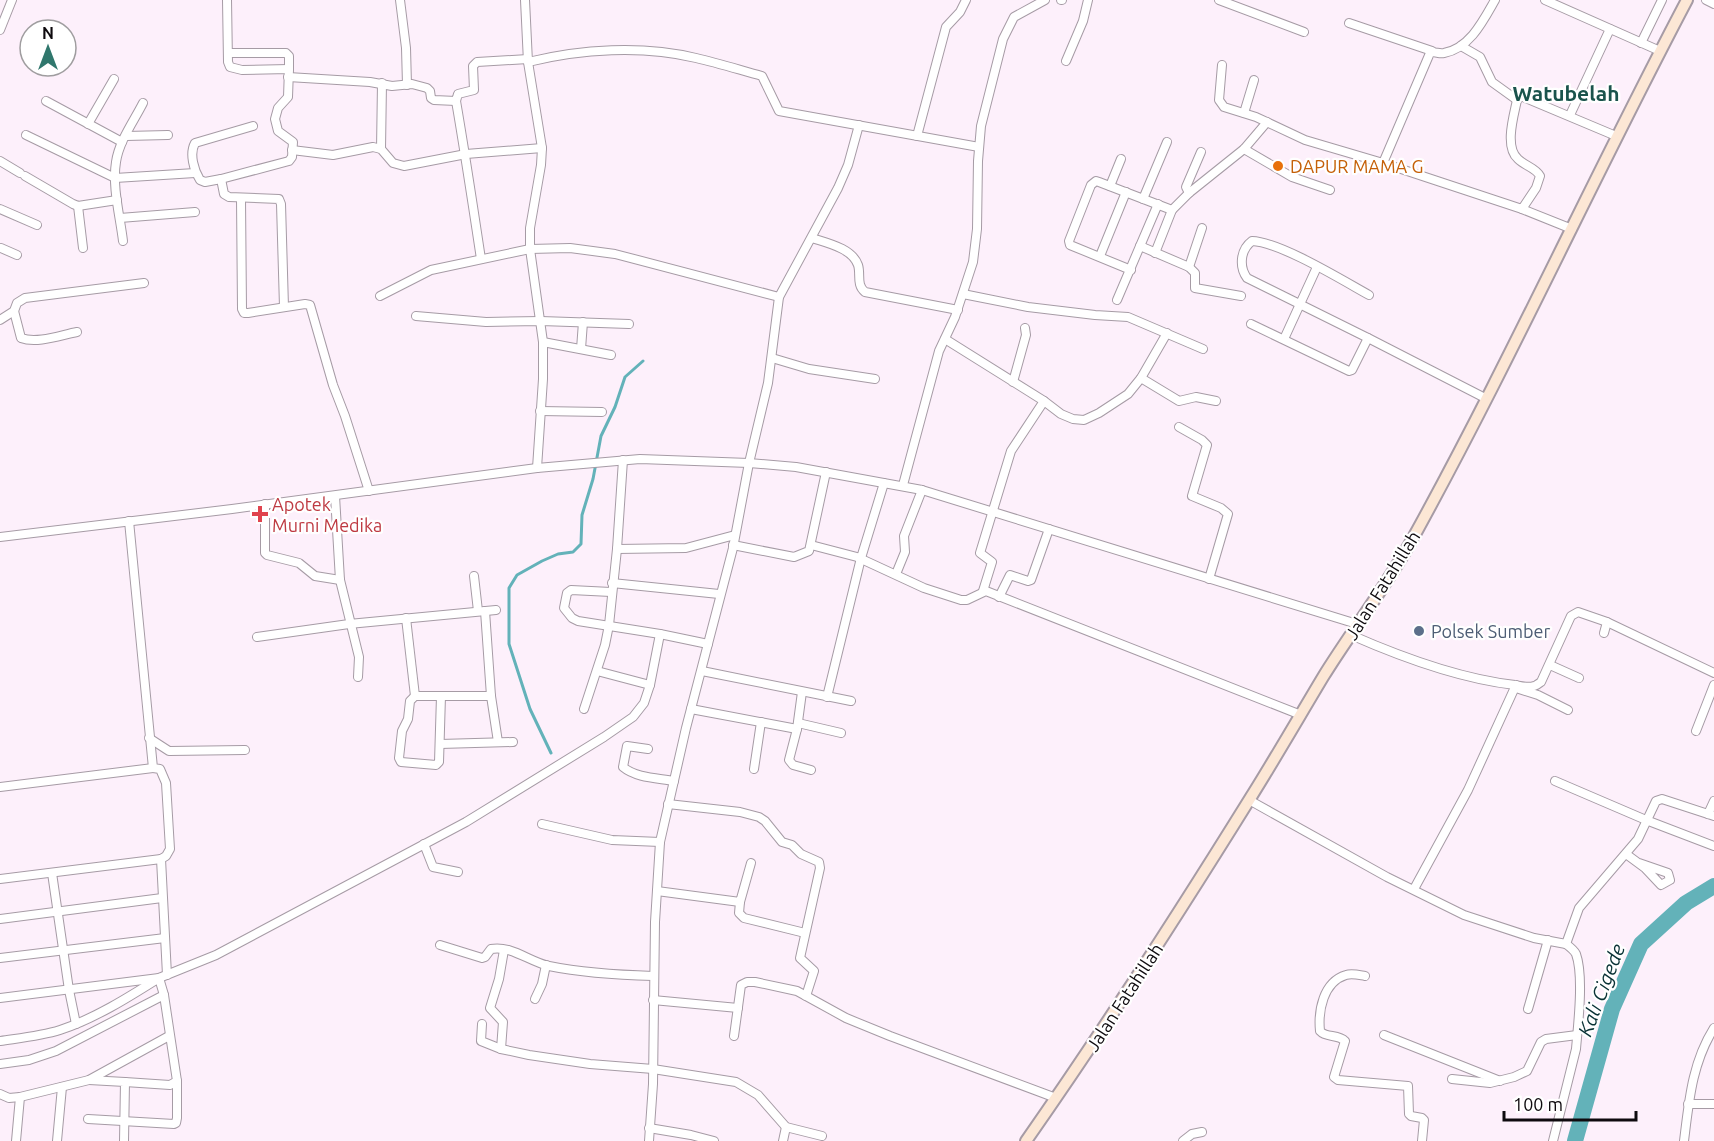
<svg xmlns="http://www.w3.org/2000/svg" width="1714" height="1141" viewBox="0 0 1714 1141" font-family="Ubuntu,sans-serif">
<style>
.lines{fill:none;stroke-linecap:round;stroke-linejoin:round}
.stream{stroke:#63b2b9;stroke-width:3}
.river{stroke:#63b2b9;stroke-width:16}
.street-casing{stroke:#a69ba5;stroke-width:10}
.secondary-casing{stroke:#a69ba5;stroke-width:14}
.street{stroke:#fff;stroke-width:8}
.secondary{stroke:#fce7d5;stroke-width:10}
.food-dot{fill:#e8710a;stroke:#fff;stroke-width:2}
.health-dot{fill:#e0444e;stroke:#fff;stroke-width:2}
.service-dot{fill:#5c6f8a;stroke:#fff;stroke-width:2}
.labels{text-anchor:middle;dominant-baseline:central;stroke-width:4.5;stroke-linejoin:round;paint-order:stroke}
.food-label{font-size:18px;fill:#c56008;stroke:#fff;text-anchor:start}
.health-label{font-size:18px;fill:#be3a42;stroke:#fff;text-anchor:start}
.street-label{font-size:18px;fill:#0e0a0e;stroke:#fff}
.service-label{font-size:18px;fill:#4e5e75;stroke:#fff;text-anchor:start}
.water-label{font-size:20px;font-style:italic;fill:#093135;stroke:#fff}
.quarter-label{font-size:21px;font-weight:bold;fill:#1a534c;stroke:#fff}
</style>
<rect width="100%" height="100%" fill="#fdf0fb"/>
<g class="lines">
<polyline class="stream" points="551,753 530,709 509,644 509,588 517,575 542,561 558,554 573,552 581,544 582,515 593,479 601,436 615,407 625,377 643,361"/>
<polyline class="river" points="1575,1141 1612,1009 1641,944 1686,903 1714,886"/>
<g class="street-casing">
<g id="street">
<polyline points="400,0 406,48 407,85"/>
<polyline points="525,0 528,62 542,148 541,165 530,228 530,249 543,342 543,379 537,468"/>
<polyline points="1061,0 1062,0"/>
<polyline points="1219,0 1304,32"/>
<polyline points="1545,0 1660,51"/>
<polyline points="1706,0 1714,4"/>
<polyline points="1349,23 1432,51"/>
<polyline points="0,30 12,0"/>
<polyline points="1641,43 1662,0"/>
<polyline points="1461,46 1480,57 1492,82 1517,100"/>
<polyline points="228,53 286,53 289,56 289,69"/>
<polyline points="1066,61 1083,21 1088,0"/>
<path d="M528,62C581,49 642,45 696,58C718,63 740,70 762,76L779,111L979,147"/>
<path d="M1222,65L1219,100L1224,107L1256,117L1305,140L1383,163L1522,209L1536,188L1540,176C1536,168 1525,166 1518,159C1504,147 1514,115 1517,100"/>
<polyline points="288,77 370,82 392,86 412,84 427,88 430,91 431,98 434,100 456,101 458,94 474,90 473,66 477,62 528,59"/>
<polyline points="1517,100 1519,96 1523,97 1616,136"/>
<polyline points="46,101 122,142"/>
<path d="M456,101C465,153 473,206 481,259"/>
<polyline points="1244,113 1254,80"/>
<polyline points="1570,115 1610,29"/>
<polyline points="88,124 114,79"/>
<path d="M253,126L195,143C189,154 194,170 200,180L205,182L221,179L224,194L229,197L279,199L281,204L284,307"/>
<polyline points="26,135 115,178 195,173"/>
<polyline points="126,136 168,135"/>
<polyline points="917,136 946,27 960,12 966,0"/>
<polyline points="381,149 382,83"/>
<polyline points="1244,149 1292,177 1330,190"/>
<polyline points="292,150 333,155 373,147 381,149 393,163 404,166 466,154 542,148"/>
<polyline points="0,161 20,173"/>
<path d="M1383,163L1430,53C1435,51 1438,54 1444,53C1470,48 1483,21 1495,0"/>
<polyline points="25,176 73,204 78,206 117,200"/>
<polyline points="221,179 289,161 292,157 293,142 278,131 275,119 278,108 288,97 289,69 242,70 230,67 228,62 227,0"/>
<polyline points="1110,186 1121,159"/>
<polyline points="1189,193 1186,187 1201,152"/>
<polyline points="241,199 242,309 244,313 248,313 305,304 310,305 333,385 345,416 369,491"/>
<polyline points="1143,199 1167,142"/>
<polyline points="78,206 83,248"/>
<polyline points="0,209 37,225"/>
<polyline points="1522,209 1572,229"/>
<polyline points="120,218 195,212"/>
<path d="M812,238C827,243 852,248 858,265C861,274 856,285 865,292L958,310"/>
<path d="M123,241C120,216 112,187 116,162C119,141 134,121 143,103"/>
<polyline points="1140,246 1189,267 1195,273 1195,288 1241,296"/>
<polyline points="1,248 17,255"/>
<polyline points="1155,253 1172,210"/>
<polyline points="1100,256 1126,192"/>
<polyline points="1189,267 1202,228"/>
<polyline points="1131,270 1070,245 1069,241 1091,185 1096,181 1099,182 1172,210 1189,193 1244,149 1267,122"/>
<polyline points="963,294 1028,307 1095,315 1128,317 1203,349"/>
<polyline points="380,296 431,270 530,249 570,248 615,254 779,297"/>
<polyline points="1117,300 1158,204"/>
<path d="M14,311L21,338C37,344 61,335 77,332"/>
<polyline points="416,316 486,322 541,321 629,324"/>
<polyline points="0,320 14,311 17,303 25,298 144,283"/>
<polyline points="1251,324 1349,371 1352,370 1368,338 1487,399"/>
<path d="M1368,338L1247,278C1239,267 1240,250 1252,241C1280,242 1342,280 1369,295"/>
<polyline points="945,339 1044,401 1061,414 1073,419 1084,420 1099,413 1128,394 1141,378 1167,333"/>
<polyline points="1284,339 1317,267"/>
<polyline points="543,342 611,355"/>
<polyline points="581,349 583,322"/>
<polyline points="772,358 809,369 875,379"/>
<polyline points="1141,378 1179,401 1196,397 1216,401"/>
<polyline points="1013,382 1026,335 1025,328"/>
<polyline points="540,411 602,412"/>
<polyline points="1179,427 1202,440 1207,445 1192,496 1221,508 1228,514 1209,579"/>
<polyline points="903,485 939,351 955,317 973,262 977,229 978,161 981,126 1003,39 1014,17 1045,0"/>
<polyline points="335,496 340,580 359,657 358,677"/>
<polyline points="265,504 265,553 267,555 299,563 315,576 340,580"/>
<polyline points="129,521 153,768 160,769 166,783 170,849 166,856 161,859 167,975"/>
<polyline points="0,537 232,509 537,468 640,459 749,463 796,467 922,490 1357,624"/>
<polyline points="733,545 794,557 809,551 826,472"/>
<polyline points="811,545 857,557 924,588 961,600 967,600 986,591 1301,715"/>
<polyline points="617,549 686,548 735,535"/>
<polyline points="896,574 905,552 904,536 922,490"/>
<polyline points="474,576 478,611"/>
<polyline points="612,583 719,594"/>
<polyline points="983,591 992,562 980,553 1011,451 1044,401"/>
<polyline points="611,592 571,590 567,593 564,608 572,618 578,621 660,634 708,644"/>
<polyline points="999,597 1010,575 1028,581 1031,580 1049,529"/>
<polyline points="485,611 491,696 498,742"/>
<polyline points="406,618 415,696"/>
<polyline points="1604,633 1607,622"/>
<path d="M1351,635C1401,657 1461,679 1515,685C1521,686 1528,688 1534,686C1536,686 1539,683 1541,682L1571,616L1578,612L1607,622L1714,673"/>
<polyline points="257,637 349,624 496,610"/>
<polyline points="1550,665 1579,678"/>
<polyline points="597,671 650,685"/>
<polyline points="702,671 851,701"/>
<polyline points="1519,689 1538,695 1568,710"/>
<polyline points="802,692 797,729 789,760 793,765 811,770"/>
<polyline points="441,696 439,762 436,765 401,762 399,758 402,731 408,719 410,701 415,696 491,696"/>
<polyline points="827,697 861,558 884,483"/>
<polyline points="584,709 605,645 609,625 617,549 623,460"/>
<polyline points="691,709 797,729"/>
<polyline points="798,723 841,733"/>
<polyline points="1696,731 1714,685"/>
<polyline points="149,738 169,751 245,750"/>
<polyline points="440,744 513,742"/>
<path d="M648,749L627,746L623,767C636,778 658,778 674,781"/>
<polyline points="754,769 761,722"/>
<polyline points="1555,781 1646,820 1714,846"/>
<polyline points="0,787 153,768"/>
<polyline points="1249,800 1387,877 1464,915 1534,938 1566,944 1579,908 1638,839 1656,801 1662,799 1714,816"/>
<polyline points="668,804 740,812 759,817 765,821 782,842 792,845 801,854 819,862 820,868 800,958 814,971 806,996"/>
<polyline points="1708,814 1714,801"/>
<polyline points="542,824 612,840 660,842"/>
<polyline points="424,844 433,867 458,872"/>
<polyline points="1626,854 1645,868 1661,885 1670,880 1668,873 1639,863"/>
<polyline points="52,873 69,990 76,1024"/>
<polyline points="0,879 161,859"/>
<polyline points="1414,889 1468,790 1516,685"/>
<polyline points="657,891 740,902 751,863"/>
<polyline points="740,902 739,913 744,918 805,933"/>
<polyline points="0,919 162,898"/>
<path d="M440,945L482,958L485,957L491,949C511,945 530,962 549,966C584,973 618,975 653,976"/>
<polyline points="0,958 165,938"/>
<path d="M1365,976C1359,975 1352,973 1346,975C1323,982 1318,1011 1320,1031C1326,1038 1338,1034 1345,1041L1334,1077L1338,1080L1408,1086L1409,1114L1411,1116L1422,1118L1424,1120L1422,1141"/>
<polyline points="0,998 159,978 216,955 466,822 604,737 633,717 644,703 650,685 660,634"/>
<polyline points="535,999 542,984 546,965"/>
<polyline points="653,1000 738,1008"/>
<polyline points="1528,1009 1548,940"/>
<polyline points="482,1024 481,1041 501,1049 529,1055 590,1064 653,1069 736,1082 758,1095 786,1127 822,1136"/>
<polyline points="1384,1035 1500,1081"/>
<polyline points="734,1036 741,985 747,982 755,982 797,991 846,1018 890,1036 1056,1098"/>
<path d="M0,1041C20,1038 41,1036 60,1030C94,1019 129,997 159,978L164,995"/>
<polyline points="501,1049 503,1022 490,1008 499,979 504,950"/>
<polyline points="0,1064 29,1060 56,1051 164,995 177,1081 170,1085 125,1082"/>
<polyline points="1452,1079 1490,1083 1514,1077 1527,1071 1541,1042 1546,1039 1577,1035"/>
<polyline points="89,1080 125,1082 124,1141"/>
<polyline points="0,1094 9,1098 20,1097 89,1080 169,1036"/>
<polyline points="1688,1104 1714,1104"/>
<polyline points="88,1119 174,1124 176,1123 177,1118 177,1081"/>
<polyline points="649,1128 691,1135 714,1141"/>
<polyline points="16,1141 20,1097"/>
<polyline points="57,1141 62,1087"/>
<polyline points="649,1141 653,1084 655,922 660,842 686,728 733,548 749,463 768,383 779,297 838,188 848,165 859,125"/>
<polyline points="783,1141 786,1127"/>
<polyline points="1183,1141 1192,1134 1202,1132"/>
<path d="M1553,1141L1576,1049C1578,1025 1584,976 1576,954C1574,950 1570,947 1566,944"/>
<path d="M1684,1141C1689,1101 1692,1063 1714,1028"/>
</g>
</g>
<g class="secondary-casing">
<path id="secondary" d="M1026,1141C1105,1028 1179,913 1251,797C1276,757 1299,717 1323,677C1352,630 1386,587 1413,538C1510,362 1593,178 1687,0"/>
</g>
<use href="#street" class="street"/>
<use href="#secondary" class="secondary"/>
</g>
<circle class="food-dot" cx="1278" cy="166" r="6"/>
<path class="health-dot" d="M257 505h6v6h6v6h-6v6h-6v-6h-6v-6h6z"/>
<circle class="service-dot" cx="1419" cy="631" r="6"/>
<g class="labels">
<g class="food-label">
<text x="1290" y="166">DAPUR MAMA G</text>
</g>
<g class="health-label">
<text x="272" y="504">Apotek<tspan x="272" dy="21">Murni Medika</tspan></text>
</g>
<g class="street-label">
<text transform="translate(1382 585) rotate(-58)">Jalan Fatahillah</text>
<text transform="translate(1124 997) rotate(-57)">Jalan Fatahillah</text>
</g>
<g class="service-label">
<text x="1431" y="631">Polsek Sumber</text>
</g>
<g class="water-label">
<text transform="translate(1601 990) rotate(-69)">Kali Cigede</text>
</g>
<g class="quarter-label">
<text x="1566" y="93">Watubelah</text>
</g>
</g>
<g transform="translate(48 48)"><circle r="28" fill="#ffffff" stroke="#9f9d9f" stroke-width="1.5"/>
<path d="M0-4.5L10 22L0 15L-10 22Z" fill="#30776d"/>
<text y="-9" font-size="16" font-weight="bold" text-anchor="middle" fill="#0e0a0e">N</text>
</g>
<path d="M1504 1111v9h132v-9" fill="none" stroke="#0e0a0e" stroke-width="3"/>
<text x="1513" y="1111" font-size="18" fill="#0e0a0e" stroke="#ffffff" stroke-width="4.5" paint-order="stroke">100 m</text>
</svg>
